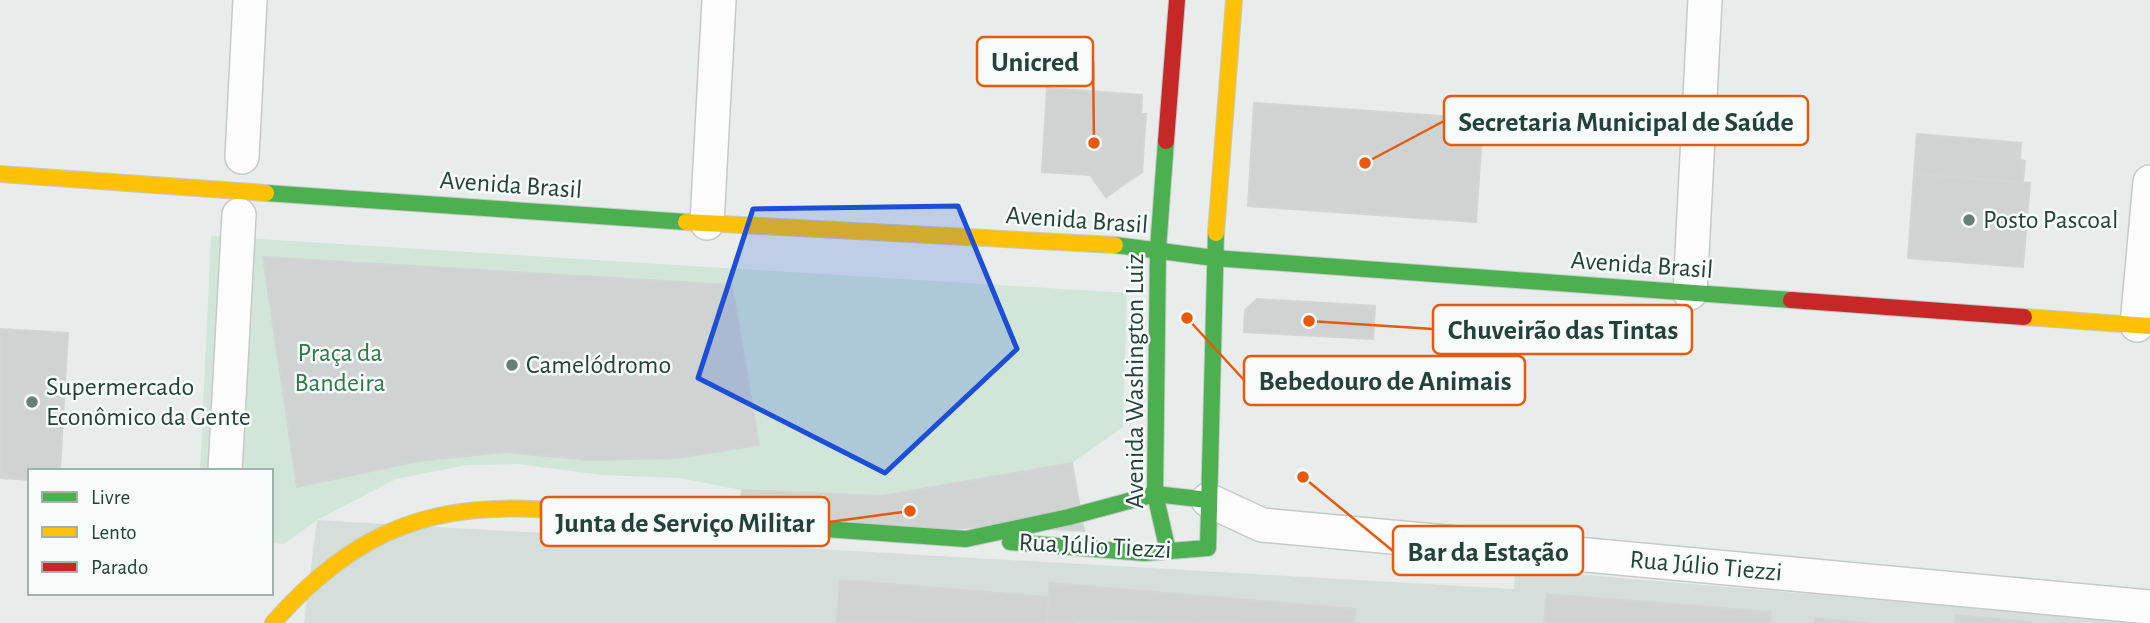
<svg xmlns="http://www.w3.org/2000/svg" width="2150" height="623" viewBox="0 0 2150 623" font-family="'Alegreya Sans',sans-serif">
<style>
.built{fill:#d6dedb}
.green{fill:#d1e6d8}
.building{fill:#cfd4d2;stroke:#d1d6d4;stroke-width:2}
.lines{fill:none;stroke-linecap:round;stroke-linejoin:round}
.street-casing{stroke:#c5cac8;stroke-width:36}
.fast-casing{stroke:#c3cbc8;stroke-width:18}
.slow-casing{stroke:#c3cbc8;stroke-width:18}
.jam-casing{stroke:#c3cbc8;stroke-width:18}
.street{stroke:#fcfcfc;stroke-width:33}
.fast{stroke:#4caf50;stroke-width:16}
.slow{stroke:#ffc107;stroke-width:16}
.jam{stroke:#c62828;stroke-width:16}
.marked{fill:#1d4ed8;fill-opacity:0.2;stroke:#1d4ed8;stroke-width:5;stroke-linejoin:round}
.poi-dot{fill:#697e78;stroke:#f7fbf9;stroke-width:2.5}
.labels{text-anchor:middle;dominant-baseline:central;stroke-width:5;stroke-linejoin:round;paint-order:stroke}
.street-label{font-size:26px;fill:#24423a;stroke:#f7fbf9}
.poi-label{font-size:26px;fill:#24423a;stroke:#f7fbf9;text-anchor:start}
.park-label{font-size:26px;fill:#2d7a4b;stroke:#f7fbf9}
.leader{fill:none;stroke:#e8590c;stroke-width:2.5}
.callout-dot{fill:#e8590c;stroke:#f7fbf9;stroke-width:2.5}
.callout{fill:#f7fbf9;stroke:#e8590c;stroke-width:2.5}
.callout-label{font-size:28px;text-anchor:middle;font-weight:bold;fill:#24423a}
</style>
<rect width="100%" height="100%" fill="#e8edeb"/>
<polygon class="built" points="317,520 1514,589 1515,569 2150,623 304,623"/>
<polygon class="green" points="211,236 1127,293 1123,427 1072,463 882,496 742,490 679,478 602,475 517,464 467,465 396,479 317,520 284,544 271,543 271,471 200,471"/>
<g class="building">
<polygon points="1047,88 1142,95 1141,114 1146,114 1142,172 1106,197 1090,175 1042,172"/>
<polygon points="1254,103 1483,119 1476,222 1248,206"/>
<polygon points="1917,134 2021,143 2020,160 2025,161 2023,182 1914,174"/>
<polygon points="1914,174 2030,183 2023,267 1908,258"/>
<polygon points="263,257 732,285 759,445 678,458 589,460 506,452 418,461 297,487"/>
<polygon points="1257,299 1375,306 1373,339 1244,332 1245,310"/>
<polygon points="0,329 68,333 60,471 30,471 30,480 0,478"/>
<polygon points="1072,463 1084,531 994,526 733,544 742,490 882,496"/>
<polygon points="840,580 1049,597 1047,621 1073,623 837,622"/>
<polygon points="1050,583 1355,609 1354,623 1047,621"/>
<polygon points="1547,594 1771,612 1770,623 1544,623"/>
<polygon points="1956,615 2031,622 2031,623 1955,623"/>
<polygon points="1815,618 1868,623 1815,623"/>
</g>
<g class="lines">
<g class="street-casing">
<g id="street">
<polyline points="242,157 250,0"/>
<polyline points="707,223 719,0"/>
<polyline points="1690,293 1705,0"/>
<polyline points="2137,325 2150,182"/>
<polyline points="225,471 239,215"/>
<polyline points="1208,500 1262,525 2150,607"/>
</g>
</g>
<g class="fast-casing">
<g id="fast">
<polyline points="1166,141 1158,249 1155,494 1168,551"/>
<polyline points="266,193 686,222"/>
<polyline points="1115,245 1214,258 1791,300"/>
<polyline points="556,510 966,539 1069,517 1155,494 1208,500"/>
<polyline points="1010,542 1144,553 1208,548 1216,233"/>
</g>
</g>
<g class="slow-casing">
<g id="slow">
<polyline points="0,174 266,193"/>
<polyline points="686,222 1115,245"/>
<polyline points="1216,233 1234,0"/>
<polyline points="2024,317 2150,326"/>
<path d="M273,623C356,529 432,501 556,510"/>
</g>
</g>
<g class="jam-casing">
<g id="jam">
<polyline points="1166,141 1177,0"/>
<polyline points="1791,300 2024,317"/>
</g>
</g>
<use href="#street" class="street"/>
<use href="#fast" class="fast"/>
<use href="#slow" class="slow"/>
<use href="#jam" class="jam"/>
</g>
<path class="marked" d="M958,206L1017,349L885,473L698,378L753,209Z"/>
<g class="poi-dot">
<circle cx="1969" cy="220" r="7"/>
<circle cx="512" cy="365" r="7"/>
<circle cx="32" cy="402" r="7"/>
</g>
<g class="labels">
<g class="street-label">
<text transform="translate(511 185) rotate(4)">Avenida Brasil</text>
<text transform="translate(1077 220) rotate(4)">Avenida Brasil</text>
<text transform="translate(1642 265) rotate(4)">Avenida Brasil</text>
<text transform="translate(1135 381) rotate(-90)">Avenida Washington Luiz</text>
<text transform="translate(1095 546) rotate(3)">Rua Júlio Tiezzi</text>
<text transform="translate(1706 566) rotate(5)">Rua Júlio Tiezzi</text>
</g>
<g class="poi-label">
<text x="1983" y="220">Posto Pascoal</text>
<text x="526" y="365">Camelódromo</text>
<text x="46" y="387">Supermercado<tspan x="46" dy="30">Econômico da Gente</tspan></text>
</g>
<g class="park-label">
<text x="340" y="353">Praça da<tspan x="340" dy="30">Bandeira</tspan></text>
</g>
</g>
<path class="leader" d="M1094 143L1093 61M1365 163L1444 121M1309 321L1433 329M1187 318L1244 380M910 511L829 522M1303 477L1393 551"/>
<g class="callout-dot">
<circle cx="1094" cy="143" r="7"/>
<circle cx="1365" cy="163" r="7"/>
<circle cx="1309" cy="321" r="7"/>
<circle cx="1187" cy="318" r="7"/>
<circle cx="910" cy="511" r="7"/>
<circle cx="1303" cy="477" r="7"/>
</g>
<g class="callout">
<rect x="977" y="37" width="116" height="49" rx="7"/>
<rect x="1444" y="96" width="364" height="49" rx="7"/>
<rect x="1433" y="305" width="259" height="49" rx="7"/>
<rect x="1244" y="356" width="281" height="49" rx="7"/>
<rect x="541" y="497" width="288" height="49" rx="7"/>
<rect x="1393" y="526" width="190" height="49" rx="7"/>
</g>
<g class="callout-label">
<text x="1035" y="71">Unicred</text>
<text x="1626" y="131">Secretaria Municipal de Saúde</text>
<text x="1563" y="339">Chuveirão das Tintas</text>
<text x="1385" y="390">Bebedouro de Animais</text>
<text x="685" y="532">Junta de Serviço Militar</text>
<text x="1488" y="561">Bar da Estação</text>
</g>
<rect x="28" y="469" width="245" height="126" fill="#f7fbf9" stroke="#a3b1ad" stroke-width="2"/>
<rect x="42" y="492" width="35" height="10" fill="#4caf50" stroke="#a3b1ad" stroke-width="2"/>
<text x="91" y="504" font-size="21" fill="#24423a">Livre</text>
<rect x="42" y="527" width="35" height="10" fill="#ffc107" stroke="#a3b1ad" stroke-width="2"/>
<text x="91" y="539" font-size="21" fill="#24423a">Lento</text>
<rect x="42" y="562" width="35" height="10" fill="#c62828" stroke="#a3b1ad" stroke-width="2"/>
<text x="91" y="574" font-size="21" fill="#24423a">Parado</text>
</svg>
